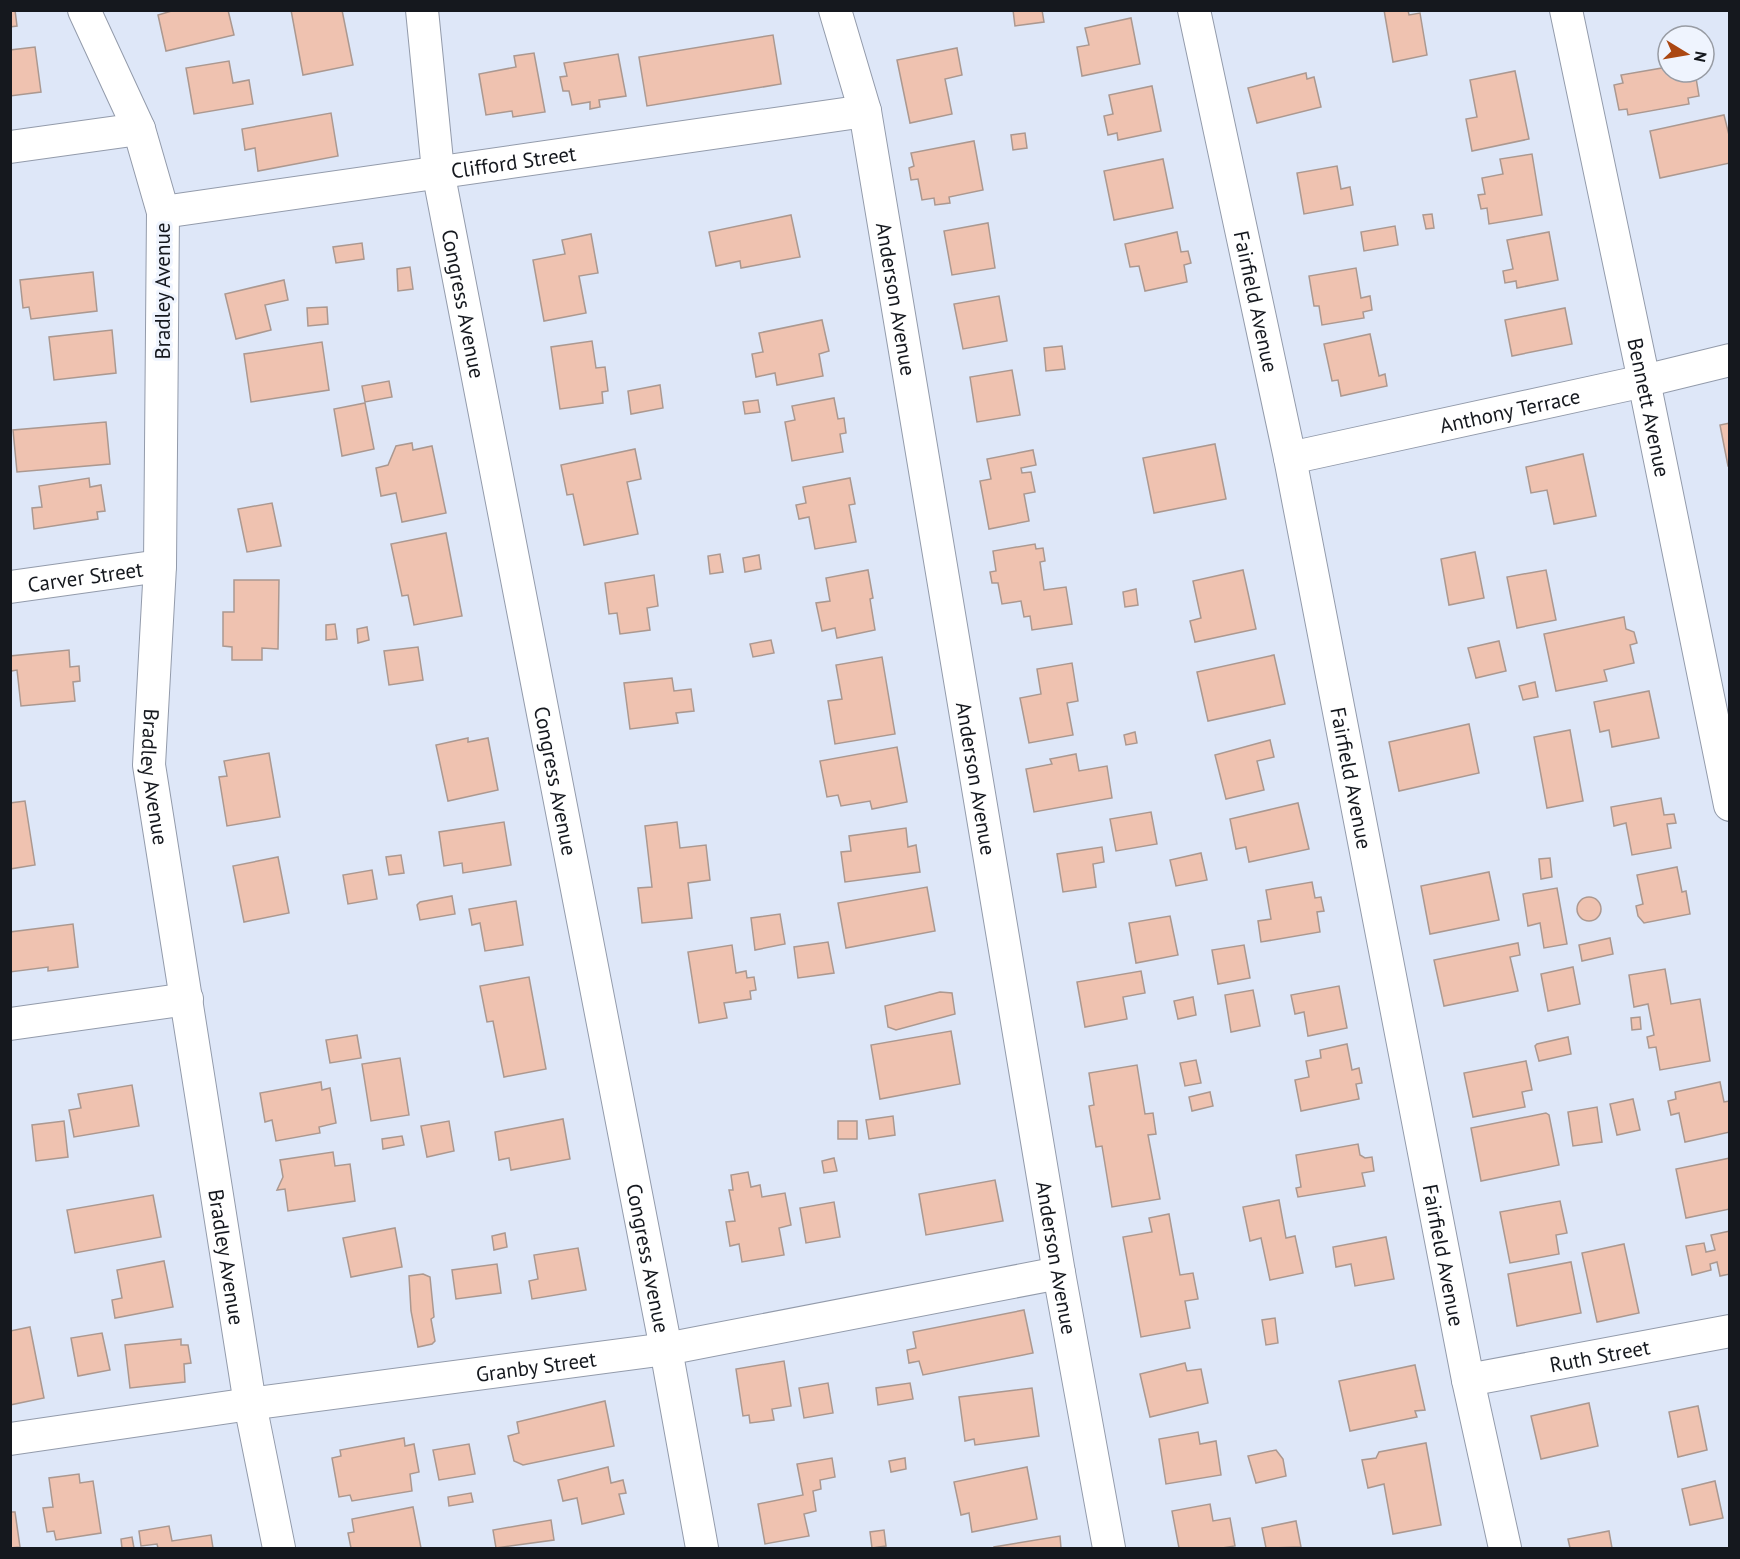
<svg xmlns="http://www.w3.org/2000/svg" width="1740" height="1559" viewBox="0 0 1740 1559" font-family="'PT Sans',sans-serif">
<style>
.building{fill:#efc2b0;stroke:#ab9890;stroke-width:1.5}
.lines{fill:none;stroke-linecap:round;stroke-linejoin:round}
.minor-casing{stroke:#939bab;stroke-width:34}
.minor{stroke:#fff;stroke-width:32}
.labels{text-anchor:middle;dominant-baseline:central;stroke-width:6;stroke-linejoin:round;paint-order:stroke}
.street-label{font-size:21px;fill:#15181e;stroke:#eff4fe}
</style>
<rect width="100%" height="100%" fill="#dee7f8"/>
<g class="building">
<polygon points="10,10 15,10 17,26 10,27"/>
<polygon points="175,10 228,10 234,35 166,51 158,15"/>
<polygon points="291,10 342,10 353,65 303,75"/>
<polygon points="1013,10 1042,10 1044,22 1015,26"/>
<polygon points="1384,10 1408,10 1409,15 1420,13 1427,55 1393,62"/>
<polygon points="1131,18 1140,64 1082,76 1077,47 1089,45 1085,28"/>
<polygon points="773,35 781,84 647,106 639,57"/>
<polygon points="35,47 41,92 10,96 10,50"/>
<polygon points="957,48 962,75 945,79 952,114 910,123 897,60"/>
<polygon points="534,53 545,112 513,117 512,111 486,115 479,74 516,67 514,56"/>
<polygon points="618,54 626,96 599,100 600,107 590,109 590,102 572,105 569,91 563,91 560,77 567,76 564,63"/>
<polygon points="229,61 233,83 249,80 253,104 194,114 186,68"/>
<polygon points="1668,67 1668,72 1685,72 1686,74 1695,72 1699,96 1688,98 1689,104 1628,115 1627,109 1619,110 1614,85 1623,83 1621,75"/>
<polygon points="1515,71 1529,139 1472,151 1466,119 1477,117 1470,80"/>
<polygon points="1306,73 1307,79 1314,77 1321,107 1257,123 1248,88"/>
<polygon points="1152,86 1161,131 1118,140 1117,133 1108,135 1104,116 1113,114 1109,95"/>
<polygon points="331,113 338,156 258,171 255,148 245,150 242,129"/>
<polygon points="1724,115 1730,139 1730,163 1660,178 1650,131"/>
<polygon points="1025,133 1027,148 1013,150 1011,135"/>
<polygon points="974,141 983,190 949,197 950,203 935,205 934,198 922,200 918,179 911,180 909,168 914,166 911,153"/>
<polygon points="1532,154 1542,215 1489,224 1487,208 1481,209 1478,195 1485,194 1482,178 1503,174 1500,159"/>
<polygon points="1163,159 1173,208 1114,220 1104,171"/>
<polygon points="1337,166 1341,189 1350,187 1353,205 1304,214 1297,173"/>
<polygon points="1432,214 1434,228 1426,229 1423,215"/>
<polygon points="791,215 800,257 741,268 740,261 716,266 709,232"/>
<polygon points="988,223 995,268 952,275 944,231"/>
<polygon points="1395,226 1398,245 1364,251 1361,232"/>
<polygon points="1177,232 1181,252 1188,251 1191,263 1184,265 1187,282 1145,291 1139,266 1130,267 1125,244"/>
<polygon points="1549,232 1558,280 1517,288 1516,281 1505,283 1503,271 1513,269 1507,240"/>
<polygon points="591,234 598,273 579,276 586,313 544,321 533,260 565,254 562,240"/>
<polygon points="362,243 364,259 336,263 333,247"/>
<polygon points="410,267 413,289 398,291 397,269"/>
<polygon points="1356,268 1361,298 1370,296 1372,310 1363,312 1364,318 1322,325 1319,306 1314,306 1309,276"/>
<polygon points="93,272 97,311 31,319 29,307 23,308 20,280"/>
<polygon points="284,280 288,300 265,305 271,330 236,339 225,294"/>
<polygon points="999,296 1007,341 963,349 954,304"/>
<polygon points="327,307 328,324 308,326 307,308"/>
<polygon points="1565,308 1572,344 1512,356 1505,320"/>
<polygon points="822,320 829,351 819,354 823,376 777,385 775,373 756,377 752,354 763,352 759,333"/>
<polygon points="112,330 116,373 54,380 49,337"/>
<polygon points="1370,334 1379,376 1385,374 1387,386 1341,396 1338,380 1332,381 1324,344"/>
<polygon points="592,341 596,368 605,367 608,391 602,392 603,403 560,409 551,347"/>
<polygon points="322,342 329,390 251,402 244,354"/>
<polygon points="1062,346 1065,369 1046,371 1044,348"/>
<polygon points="1012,370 1020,415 977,422 970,377"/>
<polygon points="389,381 392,397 365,402 362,386"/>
<polygon points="660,385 663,408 631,414 628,391"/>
<polygon points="834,398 838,419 844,418 846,433 840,434 843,452 792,461 785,422 795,420 792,406"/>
<polygon points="758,400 760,412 745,414 743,402"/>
<polygon points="365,403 374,449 342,456 334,409"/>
<polygon points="106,422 110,464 17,472 13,430"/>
<polygon points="1730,423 1730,466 1728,466 1720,425"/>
<polygon points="412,443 413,450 432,446 446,513 402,522 396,493 381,496 376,468 388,465 396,446"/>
<polygon points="1215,444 1226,499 1154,513 1143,458"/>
<polygon points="635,449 641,479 627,482 638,534 584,545 573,494 567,495 561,465"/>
<polygon points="1033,450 1036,465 1021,468 1022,473 1031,472 1035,492 1024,494 1029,521 989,529 980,481 991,479 987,459"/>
<polygon points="1583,454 1596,516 1554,524 1547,490 1531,493 1526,467"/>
<polygon points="89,478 90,487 101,485 105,511 97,512 98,519 34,529 32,508 42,507 39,486"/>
<polygon points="850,478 855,504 849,505 856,542 815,549 809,517 799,519 796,505 806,503 803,487"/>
<polygon points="272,503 281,546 247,552 238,509"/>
<polygon points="446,533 462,616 414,625 408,595 402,596 391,544"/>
<polygon points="1035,544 1036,549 1043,548 1045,561 1040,562 1044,590 1066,587 1072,624 1032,630 1030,616 1024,617 1021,601 1002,604 998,583 992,583 990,572 996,571 993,551"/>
<polygon points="1475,552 1484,598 1449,605 1441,559"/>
<polygon points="720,554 723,572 710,574 708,556"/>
<polygon points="759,555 761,569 745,572 743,558"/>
<polygon points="868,570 873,598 870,599 875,630 837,638 835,628 822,631 816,603 830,601 826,578"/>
<polygon points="1243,570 1256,629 1195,642 1190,621 1201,618 1193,581"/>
<polygon points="1546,570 1556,620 1517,628 1507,577"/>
<polygon points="654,575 658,606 647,608 650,630 620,634 617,613 609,614 605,583"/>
<polygon points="234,580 279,580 278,649 262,648 262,660 232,660 232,647 223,646 223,612 234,612"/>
<polygon points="1136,589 1138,605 1125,607 1123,592"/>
<polygon points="1624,617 1626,629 1634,632 1637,643 1630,645 1634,663 1604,670 1607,681 1556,691 1544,634"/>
<polygon points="335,624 337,639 326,640 326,625"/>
<polygon points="367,627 369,640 358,643 357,629"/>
<polygon points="771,640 774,653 753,657 750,644"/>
<polygon points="1499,641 1506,671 1476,678 1468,648"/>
<polygon points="418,647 423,680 389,685 384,651"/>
<polygon points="69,650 70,667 79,666 80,681 73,682 75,701 21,706 17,670 11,671 10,656"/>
<polygon points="1274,655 1285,704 1208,721 1197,672"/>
<polygon points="882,657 895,734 835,744 828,701 842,699 836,665"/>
<polygon points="1072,663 1078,701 1067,703 1073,735 1029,743 1020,698 1041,694 1037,669"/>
<polygon points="672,678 674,691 691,689 694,711 676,713 678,723 630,729 624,683"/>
<polygon points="1535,682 1538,697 1523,700 1519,686"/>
<polygon points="1649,691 1659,738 1612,747 1609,730 1600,732 1594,702"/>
<polygon points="1469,724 1479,773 1399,791 1389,742"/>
<polygon points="1570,730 1583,801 1547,808 1534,737"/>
<polygon points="1135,732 1137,743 1126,745 1124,735"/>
<polygon points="468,738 468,742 488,738 498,790 448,801 436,745"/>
<polygon points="1270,740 1274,757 1257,761 1264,790 1226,799 1215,755"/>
<polygon points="897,747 907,802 872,809 870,801 841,806 838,795 827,797 820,761"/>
<polygon points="269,753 280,817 227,826 219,777 227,776 224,761"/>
<polygon points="1076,754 1079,771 1107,766 1112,798 1034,812 1026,769 1052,764 1050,759"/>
<polygon points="1661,798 1664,815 1674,814 1676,823 1667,824 1671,848 1632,855 1626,823 1614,826 1611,807"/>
<polygon points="25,801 35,865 10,869 10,803"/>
<polygon points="1298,803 1309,849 1249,862 1246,847 1236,849 1230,819"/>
<polygon points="1151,812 1157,844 1116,851 1110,819"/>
<polygon points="504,822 511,865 463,873 462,863 444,866 439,832"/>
<polygon points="677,822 680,848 706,845 710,880 688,883 692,918 642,923 638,888 652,887 645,826"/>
<polygon points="906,828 908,847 916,845 920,872 845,882 841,852 851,851 849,836"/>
<polygon points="1102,847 1104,862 1093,864 1096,887 1063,892 1057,854"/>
<polygon points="1201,853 1207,880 1176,886 1170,860"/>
<polygon points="401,855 404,873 389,875 386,857"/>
<polygon points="278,857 289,913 244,922 233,866"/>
<polygon points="1550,858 1552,877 1541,879 1539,859"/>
<polygon points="1677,867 1682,892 1686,891 1690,914 1644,923 1638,916 1636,906 1643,904 1637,875"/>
<polygon points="372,870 377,899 348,904 343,875"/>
<polygon points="1489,872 1499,920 1430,934 1421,886"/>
<polygon points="1312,882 1315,898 1321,897 1324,911 1317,912 1320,932 1261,942 1258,921 1271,919 1266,890"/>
<polygon points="927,887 935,931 846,948 838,903"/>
<polygon points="1557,888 1567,944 1544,948 1540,923 1528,926 1523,894"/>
<polygon points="452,896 455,914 420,920 417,905 420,902"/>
<circle cx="1589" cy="909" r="12"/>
<polygon points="516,901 523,945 485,951 480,923 472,925 469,909"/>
<polygon points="780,914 785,944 755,950 751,918"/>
<polygon points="1170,916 1178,955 1136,963 1129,923"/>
<polygon points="73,924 78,967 48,971 48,967 10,972 10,932"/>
<polygon points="1610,938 1613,954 1582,961 1579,945"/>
<polygon points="828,942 834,973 798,978 794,947"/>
<polygon points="1518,943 1520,955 1510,957 1518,991 1444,1006 1434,960"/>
<polygon points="732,945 736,973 746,971 747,978 754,977 756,990 750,991 751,999 724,1003 727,1018 699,1023 688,952"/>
<polygon points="1244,945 1250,978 1218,984 1212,950"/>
<polygon points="1573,967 1580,1004 1548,1011 1541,974"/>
<polygon points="1665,969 1671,1004 1700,999 1710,1061 1660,1070 1656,1047 1649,1048 1647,1037 1654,1035 1648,1004 1634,1007 1629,975"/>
<polygon points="1141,971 1145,993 1123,997 1127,1019 1085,1027 1077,982"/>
<polygon points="529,977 546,1069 504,1077 493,1021 487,1022 480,986"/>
<polygon points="1339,986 1347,1028 1308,1036 1304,1012 1295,1014 1291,995"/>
<polygon points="1253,990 1260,1026 1231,1032 1225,995"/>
<polygon points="940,992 952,993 955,1014 896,1030 888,1027 885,1006"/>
<polygon points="1193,997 1196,1015 1178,1019 1174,1001"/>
<polygon points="1640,1017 1641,1029 1632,1030 1631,1018"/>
<polygon points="951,1031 960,1084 880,1099 871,1045"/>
<polygon points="357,1035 361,1058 330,1063 326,1040"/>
<polygon points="1568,1037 1571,1054 1539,1061 1535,1046 1537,1044"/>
<polygon points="1347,1044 1352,1070 1359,1068 1362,1083 1356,1084 1359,1099 1301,1111 1295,1080 1309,1077 1306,1061 1321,1058 1320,1050"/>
<polygon points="400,1058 409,1115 371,1121 362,1064"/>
<polygon points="1196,1060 1201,1083 1185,1086 1180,1063"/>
<polygon points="1526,1061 1532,1090 1522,1092 1525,1107 1473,1117 1464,1073"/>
<polygon points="1137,1065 1145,1114 1153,1113 1156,1134 1148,1135 1160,1199 1112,1207 1102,1146 1096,1147 1089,1106 1094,1105 1089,1073"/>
<polygon points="321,1082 322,1090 330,1088 336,1123 319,1127 320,1133 276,1141 272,1120 265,1122 260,1093"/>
<polygon points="1720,1082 1724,1102 1730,1101 1730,1132 1685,1142 1679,1113 1671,1115 1668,1101 1676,1099 1675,1092"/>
<polygon points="132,1085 139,1126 74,1137 69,1110 81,1108 78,1094"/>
<polygon points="1210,1092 1213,1106 1192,1111 1189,1097"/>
<polygon points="1633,1099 1640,1130 1617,1135 1610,1104"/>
<polygon points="1597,1107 1602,1142 1573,1146 1568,1112"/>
<polygon points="1546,1113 1549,1115 1559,1165 1481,1181 1471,1128"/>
<polygon points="893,1116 895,1135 869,1139 866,1120"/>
<polygon points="563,1119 570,1159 511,1170 509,1158 499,1160 495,1132"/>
<polygon points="64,1121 68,1157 36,1161 32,1125"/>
<polygon points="449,1121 454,1151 427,1157 421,1126"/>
<rect x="838" y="1121" width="19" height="18"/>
<polygon points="402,1136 404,1145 383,1149 382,1139"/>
<polygon points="1358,1144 1360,1155 1365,1158 1372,1157 1374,1171 1362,1173 1365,1186 1298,1197 1296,1188 1301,1187 1296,1155"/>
<polygon points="333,1152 335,1166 350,1164 355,1201 288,1211 285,1189 277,1190 283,1177 280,1160"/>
<polygon points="834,1158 837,1171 824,1173 822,1161"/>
<polygon points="1730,1158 1730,1209 1686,1218 1676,1169"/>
<polygon points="748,1172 751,1187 760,1185 762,1197 785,1193 791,1225 779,1228 784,1255 742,1262 739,1244 730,1246 726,1222 735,1221 729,1190 733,1190 731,1175"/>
<polygon points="995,1180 1003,1221 926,1235 919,1194"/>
<polygon points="153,1195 161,1237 75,1253 67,1210"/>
<polygon points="1279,1200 1286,1238 1295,1236 1303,1273 1270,1280 1261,1238 1250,1241 1243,1207"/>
<polygon points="1560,1201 1567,1233 1556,1235 1559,1254 1510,1263 1500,1212"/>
<polygon points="834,1202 840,1237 806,1243 800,1208"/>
<polygon points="1169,1214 1180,1275 1193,1273 1198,1299 1185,1301 1190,1328 1141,1337 1123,1237 1152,1232 1149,1218"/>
<polygon points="395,1228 402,1267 351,1277 343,1238"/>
<polygon points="1730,1231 1730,1274 1720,1276 1717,1262 1710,1264 1711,1270 1692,1275 1686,1246 1704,1243 1706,1252 1715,1250 1711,1235"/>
<polygon points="505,1233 507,1247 494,1250 492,1236"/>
<polygon points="1386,1237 1394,1279 1355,1286 1351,1264 1336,1267 1333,1247"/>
<polygon points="1624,1244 1639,1313 1597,1322 1582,1253"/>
<polygon points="578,1248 586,1290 532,1299 529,1281 538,1279 534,1255"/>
<polygon points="164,1261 173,1307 115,1318 112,1300 122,1298 117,1270"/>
<polygon points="1571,1262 1581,1313 1517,1326 1508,1274"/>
<polygon points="497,1264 501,1293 456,1299 452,1270"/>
<polygon points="423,1274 430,1277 434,1317 431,1319 435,1341 432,1344 418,1347 411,1311 409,1276"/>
<polygon points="1024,1310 1033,1353 923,1375 919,1361 909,1363 907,1350 916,1348 913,1332"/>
<polygon points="1275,1318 1278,1343 1266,1345 1262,1320"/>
<polygon points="30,1327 44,1398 10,1405 10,1331"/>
<polygon points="102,1333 110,1370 78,1376 71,1338"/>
<polygon points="181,1339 181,1345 188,1345 191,1363 184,1364 185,1382 130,1388 125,1345"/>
<polygon points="784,1361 791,1406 772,1409 774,1420 750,1423 749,1415 743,1416 736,1369"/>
<polygon points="1185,1363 1187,1371 1201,1369 1208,1403 1150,1417 1140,1374"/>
<polygon points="1415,1365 1425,1410 1415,1411 1417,1417 1350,1431 1339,1381"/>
<polygon points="828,1383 833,1413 804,1418 799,1388"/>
<polygon points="910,1383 913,1399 878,1405 876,1388"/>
<polygon points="1032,1388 1039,1436 975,1445 974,1439 965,1441 959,1397"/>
<polygon points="605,1401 614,1446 523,1465 514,1461 508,1436 519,1433 517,1422"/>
<polygon points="1589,1403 1598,1446 1541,1459 1531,1416"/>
<polygon points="1698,1406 1707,1450 1678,1457 1669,1412"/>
<polygon points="1198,1432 1200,1444 1216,1441 1221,1475 1166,1484 1159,1439"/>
<polygon points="404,1438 405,1446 414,1444 419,1472 410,1474 412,1491 352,1501 350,1495 339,1497 332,1458 341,1456 340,1450"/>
<polygon points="1426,1443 1441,1525 1393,1534 1384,1484 1368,1488 1362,1460 1376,1458 1379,1452"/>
<polygon points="469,1444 475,1474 439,1480 433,1450"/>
<polygon points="1276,1450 1283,1459 1286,1476 1256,1483 1248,1456"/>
<polygon points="832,1458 835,1477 820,1480 821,1489 813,1491 816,1511 804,1514 809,1536 765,1544 758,1504 803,1495 797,1464"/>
<polygon points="905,1458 906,1469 891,1472 889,1461"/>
<polygon points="608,1467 611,1483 623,1480 626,1493 619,1494 624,1514 582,1524 577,1498 563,1501 558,1480"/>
<polygon points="1027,1467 1037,1519 972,1532 969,1513 961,1515 954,1482"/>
<polygon points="79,1474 80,1483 93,1481 101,1533 56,1540 54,1531 47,1532 43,1508 53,1507 49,1478"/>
<polygon points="1715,1481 1723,1518 1690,1525 1682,1489"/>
<polygon points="471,1493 473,1502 449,1506 448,1497"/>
<polygon points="1210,1504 1213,1521 1230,1518 1235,1546 1222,1548 1179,1548 1172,1511"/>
<polygon points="413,1507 421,1548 351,1548 348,1533 354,1532 352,1519"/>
<polygon points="10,1512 15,1512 20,1547 10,1548"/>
<polygon points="551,1520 554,1540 496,1548 493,1530"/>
<polygon points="1296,1521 1301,1547 1266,1548 1262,1528"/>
<polygon points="169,1526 172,1541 211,1535 213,1548 158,1548 157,1544 141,1546 139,1531"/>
<polygon points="884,1530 886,1546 872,1548 870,1532"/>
<polygon points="1609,1531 1612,1548 1570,1548 1568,1539"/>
<polygon points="1060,1536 1061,1548 994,1548 994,1547"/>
<polygon points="132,1537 134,1548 122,1548 121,1539"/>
</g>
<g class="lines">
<g class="minor-casing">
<g id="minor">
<path id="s1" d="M84,10L139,129L163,212L160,566L149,765L250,1404L279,1548"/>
<path id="s2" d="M422,10L438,171L666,1349L702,1548"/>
<path id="s3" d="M835,10L865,111L1059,1273L1109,1548"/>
<path id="s4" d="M1194,10L1290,458L1468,1380L1505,1548"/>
<path id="s5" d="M1566,10L1644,381L1730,805"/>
<polyline points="10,147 139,129"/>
<path id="s6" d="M163,212L865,111"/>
<path id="s7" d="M1290,458L1644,381L1730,360"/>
<path id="s8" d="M10,587L160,566"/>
<polyline points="10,1024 187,999"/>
<path id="s9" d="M1468,1380L1730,1331"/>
<path id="s10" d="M10,1439L250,1404L666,1349L1059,1273"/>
</g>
</g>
<use href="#minor" class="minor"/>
</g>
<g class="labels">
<g class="street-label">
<text stroke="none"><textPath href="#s6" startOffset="354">Clifford Street</textPath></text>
<text transform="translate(162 291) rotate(-90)">Bradley Avenue</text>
<text stroke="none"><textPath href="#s3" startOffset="296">Anderson Avenue</textPath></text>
<text stroke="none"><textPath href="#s4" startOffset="298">Fairfield Avenue</textPath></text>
<text stroke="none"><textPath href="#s2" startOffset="297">Congress Avenue</textPath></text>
<text stroke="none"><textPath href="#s5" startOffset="406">Bennett Avenue</textPath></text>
<text stroke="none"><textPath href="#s7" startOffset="225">Anthony Terrace</textPath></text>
<text stroke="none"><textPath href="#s8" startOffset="76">Carver Street</textPath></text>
<text stroke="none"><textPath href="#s1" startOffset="783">Bradley Avenue</textPath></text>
<text stroke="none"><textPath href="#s3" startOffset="782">Anderson Avenue</textPath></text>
<text stroke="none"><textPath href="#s4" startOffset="784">Fairfield Avenue</textPath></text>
<text stroke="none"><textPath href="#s2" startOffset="783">Congress Avenue</textPath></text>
<text stroke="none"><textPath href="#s4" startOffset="1270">Fairfield Avenue</textPath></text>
<text stroke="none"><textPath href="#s1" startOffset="1269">Bradley Avenue</textPath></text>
<text stroke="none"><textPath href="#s2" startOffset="1269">Congress Avenue</textPath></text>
<text stroke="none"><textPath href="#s3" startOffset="1268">Anderson Avenue</textPath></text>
<text stroke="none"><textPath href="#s9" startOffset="134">Ruth Street</textPath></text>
<text stroke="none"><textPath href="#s10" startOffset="531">Granby Street</textPath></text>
</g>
</g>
<rect width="1740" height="1559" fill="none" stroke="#15181e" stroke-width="24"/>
<g transform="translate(1686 54) rotate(101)"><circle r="28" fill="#eff4fe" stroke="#989ca4" stroke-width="1.5"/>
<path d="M0-4.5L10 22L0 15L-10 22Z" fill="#ab4712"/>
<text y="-9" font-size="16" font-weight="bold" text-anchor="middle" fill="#15181e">N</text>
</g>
</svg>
